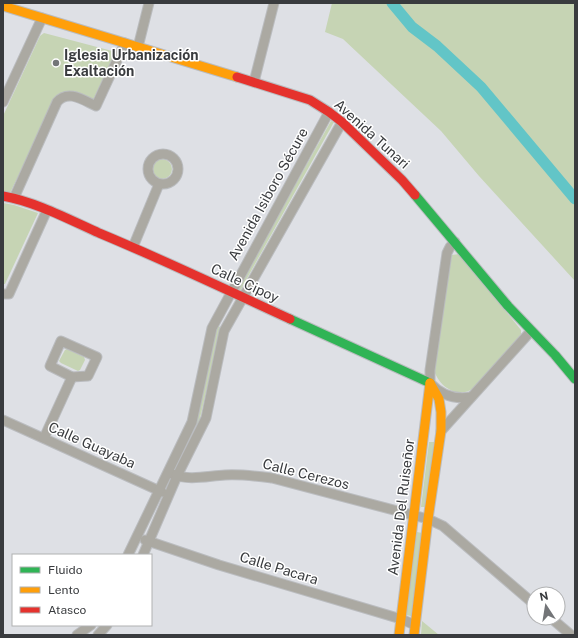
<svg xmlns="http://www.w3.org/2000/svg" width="578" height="638" viewBox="0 0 578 638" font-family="'Public Sans',sans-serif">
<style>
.green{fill:#c6d4b4}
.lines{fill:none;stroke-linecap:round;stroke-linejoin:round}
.canal{stroke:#62c5c7;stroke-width:11}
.street-casing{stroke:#babcbf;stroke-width:11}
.fast-casing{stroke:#babcbf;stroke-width:11}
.slow-casing{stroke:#babcbf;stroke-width:11}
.jam-casing{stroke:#babcbf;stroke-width:11}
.street{stroke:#aba9a2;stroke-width:9}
.fast{stroke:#30b455;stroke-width:9}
.slow{stroke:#ff9f0a;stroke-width:9}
.jam{stroke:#e5322d;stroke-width:9}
.poi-dot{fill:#737578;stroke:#fff;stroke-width:1.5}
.labels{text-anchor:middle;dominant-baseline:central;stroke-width:3;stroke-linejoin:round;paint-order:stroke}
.poi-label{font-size:14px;font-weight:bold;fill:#393b3e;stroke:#fff;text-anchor:start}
.street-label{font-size:14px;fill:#393b3e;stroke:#fff}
</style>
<rect width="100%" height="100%" fill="#dee0e5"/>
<g class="green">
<polygon points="332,3 575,3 575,281 479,176 441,131 343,39 325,32"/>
<path d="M44,33L116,52L93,100C81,96 67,86 56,97L10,193L3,191V116L40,36Z"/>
<polygon points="331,121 334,122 240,291 237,289"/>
<circle cx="162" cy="169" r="10"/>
<polygon points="3,203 14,205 38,213 5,284 3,284"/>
<path d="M459,254L521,330V334C510,347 480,390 465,392C458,394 452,391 447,388C441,384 437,378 434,371L444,299L452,255Z"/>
<polygon points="217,326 221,327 198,427 194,426"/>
<polygon points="67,349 84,357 85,360 80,370 78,371 61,363 59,361 65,350"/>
<polygon points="429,442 434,442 426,507 421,507"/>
<polygon points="417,532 422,533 411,616 406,615"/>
<polygon points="422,621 439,635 421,635"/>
</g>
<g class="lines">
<polyline class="canal" points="392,3 412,27 437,46 481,87 575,199"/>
<g class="street-casing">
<g id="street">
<polyline points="138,47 149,3"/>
<polyline points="254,82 274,3"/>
<polyline points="3,102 42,18"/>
<circle cx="163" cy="169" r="15"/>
<path d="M14,198L57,102C68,89 83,100 96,106L125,43"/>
<path d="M455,242L450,247L447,253L430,370V383C441,395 454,400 471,397"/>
<polyline points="133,247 159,184"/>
<polyline points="3,294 9,294 47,210"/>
<polygon points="61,341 97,357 88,376 72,377 50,366"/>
<polyline points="3,420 162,492"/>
<polyline points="441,431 531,331"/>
<polyline points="44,438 72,377"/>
<path d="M172,474C189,481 207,476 225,475C241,474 256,476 272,478L428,519L443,526L534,604"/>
<polyline points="145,540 219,565 401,619 415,625"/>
<polyline points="128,555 192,422 212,328 329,112"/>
<polyline points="143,555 177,476 206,418 224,331 342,122"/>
<polyline points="551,618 571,635"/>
<polyline points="77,635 91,625"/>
<polyline points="98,635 107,625"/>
</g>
</g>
<g class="fast-casing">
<g id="fast">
<polyline points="415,195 508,306 555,355 575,379"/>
<polyline points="290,319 430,383"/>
</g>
</g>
<g class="slow-casing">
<g id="slow">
<polyline points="3,6 237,77"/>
<polyline points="399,635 430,383"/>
<polyline points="414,635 428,519 441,431 441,412 439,399 430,383"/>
</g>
</g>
<g class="jam-casing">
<g id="jam">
<polyline points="237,77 310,100 329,112 342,122 402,180 415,195"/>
<path d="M3,196C36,202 68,219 99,233C164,260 227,290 290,319"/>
</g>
</g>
<use href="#street" class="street"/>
<use href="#fast" class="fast"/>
<use href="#slow" class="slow"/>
<use href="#jam" class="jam"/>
</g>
<circle class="poi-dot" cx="56" cy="63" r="4"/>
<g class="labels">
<g class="poi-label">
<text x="64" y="55">Iglesia Urbanización<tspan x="64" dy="16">Exaltación</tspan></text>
</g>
<g class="street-label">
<text transform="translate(372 134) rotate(42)">Avenida Tunari</text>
<text transform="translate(268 194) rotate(-61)">Avenida Isiboro Sécure</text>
<text transform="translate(245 283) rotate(25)">Calle Cipoy</text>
<text transform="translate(92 445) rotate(24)">Calle Guayaba</text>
<text transform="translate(306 474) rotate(14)">Calle Cerezos</text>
<text transform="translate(401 507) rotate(-83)">Avenida Del Ruiseñor</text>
<text transform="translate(279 568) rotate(17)">Calle Pacara</text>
</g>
</g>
<rect width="578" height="638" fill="none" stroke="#393b3e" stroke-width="8"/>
<rect x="12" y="554" width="140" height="72" fill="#ffffff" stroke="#b0b1b2"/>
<rect x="20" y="567" width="20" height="6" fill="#30b455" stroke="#b0b1b2"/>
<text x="48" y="574" font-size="12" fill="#393b3e">Fluido</text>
<rect x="20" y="587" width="20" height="6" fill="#ff9f0a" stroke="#b0b1b2"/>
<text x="48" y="594" font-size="12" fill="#393b3e">Lento</text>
<rect x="20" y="607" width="20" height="6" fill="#e5322d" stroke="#b0b1b2"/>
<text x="48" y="614" font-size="12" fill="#393b3e">Atasco</text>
<g transform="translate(546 606) rotate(348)"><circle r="19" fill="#ffffff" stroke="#b0b1b2"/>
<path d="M0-3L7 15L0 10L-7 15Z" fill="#737578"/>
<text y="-6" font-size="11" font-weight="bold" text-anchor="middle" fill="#393b3e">N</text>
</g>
</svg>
